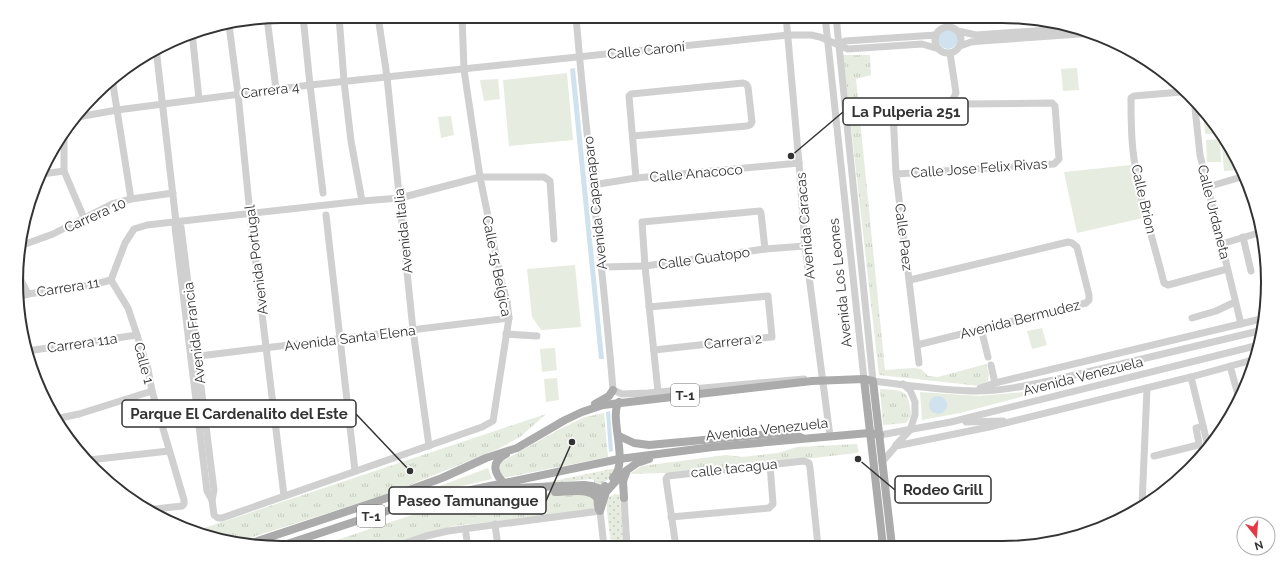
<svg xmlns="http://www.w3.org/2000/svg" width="1284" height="564" viewBox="0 0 1284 564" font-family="Raleway,sans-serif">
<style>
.grass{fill:url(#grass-dots)}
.park{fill:url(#park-tufts)}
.garden{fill:#e6ecdf}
.water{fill:#cfe2ee}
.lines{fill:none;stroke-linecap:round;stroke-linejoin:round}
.minor{stroke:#d0d0d0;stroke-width:7}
.major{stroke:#ababab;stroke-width:8}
.labels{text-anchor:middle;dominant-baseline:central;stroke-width:4;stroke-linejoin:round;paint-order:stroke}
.shield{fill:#fff;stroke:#707070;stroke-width:1}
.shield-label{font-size:13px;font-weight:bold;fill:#333}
.street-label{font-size:14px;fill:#333;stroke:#fff}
.rim{fill:none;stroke:#333;stroke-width:2}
.leader{fill:none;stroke:#333;stroke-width:1.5}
.callout-dot{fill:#333;stroke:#fff;stroke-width:1.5}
.callout{fill:#fff;stroke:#333;stroke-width:1.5}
.callout-label{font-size:15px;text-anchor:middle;font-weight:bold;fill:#333}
</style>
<defs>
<pattern id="grass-dots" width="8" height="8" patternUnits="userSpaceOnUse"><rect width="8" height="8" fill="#e6ecdf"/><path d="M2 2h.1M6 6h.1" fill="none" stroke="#c6cbc0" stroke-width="1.8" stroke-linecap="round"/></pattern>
<pattern id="park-tufts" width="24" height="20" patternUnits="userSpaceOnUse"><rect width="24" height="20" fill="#e6ecdf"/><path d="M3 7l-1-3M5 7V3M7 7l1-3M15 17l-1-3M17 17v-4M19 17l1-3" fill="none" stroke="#c6cbc0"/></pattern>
</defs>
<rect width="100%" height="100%" fill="#fff"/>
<g class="grass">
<polygon points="611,469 616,470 614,475 600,485 594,483 594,480 591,479 534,485"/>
<path d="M616,494L620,495L624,547H612C611,538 604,505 608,499C610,496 613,495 616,494Z"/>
</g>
<g class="park">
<polygon points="843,55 870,55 871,75 856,79 885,370 914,368 921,369 928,376 938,377 986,364 989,374 988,381 980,386 879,375"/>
<path d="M880,389C905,390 909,390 911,416L906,423L883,425Z"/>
<polygon points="604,413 608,457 508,477 503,477 497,468 501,462 562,428 585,417"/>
<polygon points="546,414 520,437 500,448 388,494 240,541 196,534 192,532"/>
<polygon points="857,444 859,452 856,453 694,472 630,474 642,466 726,455 742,457 778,453 797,447"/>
<polygon points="584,493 595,499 595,507 591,510 453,526 386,548 313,548 424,511 491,494"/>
</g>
<g class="garden">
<polygon points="1077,68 1079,90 1063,91 1061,69"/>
<polygon points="567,73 573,140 509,146 503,80"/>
<polygon points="498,79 500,99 484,101 480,80"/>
<path d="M1203,112H1205C1211,118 1218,125 1219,134H1205Z"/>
<polygon points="451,116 454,135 441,138 438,117"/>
<polygon points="1221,134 1241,165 1243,170 1224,171"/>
<polygon points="1220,139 1221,162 1207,162 1206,140"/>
<polygon points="1131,165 1143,218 1077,233 1064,172"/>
<polygon points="575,265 581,327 541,330 532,317 527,269"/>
<polygon points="1042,328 1047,345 1032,349 1027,331"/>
<polygon points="555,348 557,370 542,372 540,349"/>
<polygon points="557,378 559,400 546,402 544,379"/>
<polygon points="1047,390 960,413 922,420 920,392 979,396"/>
<polygon points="488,468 492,479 402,500"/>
<polygon points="511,499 515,512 447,519 444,511 489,500"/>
</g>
<g class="water">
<circle cx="948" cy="39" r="10"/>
<polygon points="575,68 604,359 599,359 570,69"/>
<circle cx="938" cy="405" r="9"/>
<polygon points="610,411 613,451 609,452 606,412"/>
</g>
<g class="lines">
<g class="minor">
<polyline points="303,16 310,85 323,193"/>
<polyline points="339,16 344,81 351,141 362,201"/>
<polyline points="378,16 387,77 413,330 429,446"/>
<path d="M576,16C586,141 603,265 613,390L622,394L648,393L804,379"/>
<polyline points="786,16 799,163 805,246 830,436"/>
<polyline points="825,16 864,379"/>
<path d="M836,16L873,381C907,385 943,391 977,391C1003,391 1029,385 1054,380L1263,330"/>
<polyline points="267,18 276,89"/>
<polyline points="229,25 238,94 250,214 284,496"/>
<circle cx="948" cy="40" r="13"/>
<polyline points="958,31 976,35 1076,28"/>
<polyline points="192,32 199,99"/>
<polyline points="839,45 845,41 936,35"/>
<polyline points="960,46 971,42 981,41 1094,33"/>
<polyline points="156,48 176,222 175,227 207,491 212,500 214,515 218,518 222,518 482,427 493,421 509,318 507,301 501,280 480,177 464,70 462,16"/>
<polyline points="950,53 956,93 950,105"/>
<polyline points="112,78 131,199"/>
<path d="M1181,92L1134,96L1131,98C1131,116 1131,133 1133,151C1138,195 1153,239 1164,283L1168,285L1227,269"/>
<polyline points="1194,99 1200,155 1241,324"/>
<polyline points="78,117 117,110 310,85 788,35 811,35 820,37 848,49 922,44 939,49"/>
<polyline points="64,134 64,171 84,218"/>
<polyline points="633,136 747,126 750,125 752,122 748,87 746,84 743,83 631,94 629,96 636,178"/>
<polyline points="42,174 64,171"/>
<polyline points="896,174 1054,164 1059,159 1055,106 1052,103 964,104 893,111 896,174 919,363"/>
<polyline points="593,185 636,178 799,163"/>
<polyline points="1207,187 1245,176"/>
<polyline points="326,215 355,471"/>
<polyline points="176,222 181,227 214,490 212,500"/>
<polyline points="1243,237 1251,271"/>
<polyline points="1221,244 1262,232"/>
<polyline points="20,246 53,234 112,204 131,199 173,193"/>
<polyline points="602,267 645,266 765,249 805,246"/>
<polyline points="17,272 28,294"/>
<polyline points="111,280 128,308 137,335 148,369 152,391 184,500 184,504 182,506 146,510"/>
<polyline points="910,280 1068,242 1072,243 1077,247 1089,295 1089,300 1086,303 917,345"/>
<polyline points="17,297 28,294 96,284 111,280 125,243 134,229 147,225 362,201 400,198 480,177 544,177 550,181 554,239"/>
<polyline points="649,307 768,296 772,337 654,350"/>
<polyline points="1192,318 1216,311 1235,302"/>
<polyline points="981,328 988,357"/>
<polyline points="506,334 537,336"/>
<polyline points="27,351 137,335"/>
<polyline points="191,357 509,318"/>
<polyline points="1249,361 1252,372"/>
<polyline points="991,365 995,383"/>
<polyline points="1230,366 1239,398"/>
<polyline points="1191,377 1208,446"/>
<polyline points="980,388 995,383 1265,318"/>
<polyline points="658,392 645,266 642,222 760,211 761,213 765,249"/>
<polyline points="55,419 79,414 152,391"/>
<polyline points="966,422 1003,421"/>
<polyline points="880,435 951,422 1259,345"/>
<polyline points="896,445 910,430 915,415 915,402 910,390 903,384"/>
<polyline points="1154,456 1198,445 1199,443 1196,428 1203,426"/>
<polyline points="89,460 169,451"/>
<polyline points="882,462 896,446 989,427 1191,377 1256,359"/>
<polyline points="624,498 627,547"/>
<polyline points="1142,505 1147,388"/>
<polyline points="671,517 769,508 773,504 770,464"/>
<polyline points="495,524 498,547"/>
<polyline points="466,534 468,547"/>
<polyline points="430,545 430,548"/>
<polyline points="676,547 666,479 668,476 804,461 809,463 810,468 818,546"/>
<polyline points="391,548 426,536 448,531 600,511 604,547"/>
</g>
<g class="major">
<polyline points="864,379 883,546"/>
<polyline points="595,404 609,396 613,390"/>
<polyline points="619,436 634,443 649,445 781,433 791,433 802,438"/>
<path d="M506,454C489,463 495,475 506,485"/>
<path d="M613,478C630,462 608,417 619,402"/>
<polyline points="491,489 584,485 592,486 601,489"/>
<path d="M555,492C567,492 590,487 597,498"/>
<polyline points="624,498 623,481 626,473"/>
<path d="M599,510C596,501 598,492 605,486"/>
<polyline points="600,511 606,492 623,473 637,463 649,459"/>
<polyline points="252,543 387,498 442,478 486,458 517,448 565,420 582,412 603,405 812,381 864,379 873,381 892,546"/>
<polyline points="278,547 399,507 466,491 619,459 713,447 869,433 880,435"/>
</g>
</g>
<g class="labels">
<g class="shield">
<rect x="671" y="384" width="28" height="22" rx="3"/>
<rect x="357" y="505" width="28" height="22" rx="3"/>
</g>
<g class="shield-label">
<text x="685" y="395">T-1</text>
<text x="371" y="516">T-1</text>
</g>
<g class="street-label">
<text transform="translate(646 50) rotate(-6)">Calle Caroní</text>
<text transform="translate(270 90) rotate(-7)">Carrera 4</text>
<text transform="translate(979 168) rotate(-4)">Calle Jose Felix Rivas</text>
<text transform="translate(696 173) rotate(-5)">Calle Anacoco</text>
<text transform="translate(1144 199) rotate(77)">Calle Brion</text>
<text transform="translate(595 203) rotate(-96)">Avenida Capanaparo</text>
<text transform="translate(1214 212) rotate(76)">Calle Urdaneta</text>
<text transform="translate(95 215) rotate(-24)">Carrera 10</text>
<text transform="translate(805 226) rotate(-95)">Avenida Caracas</text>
<text transform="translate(403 231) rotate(-96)">Avenida Italia</text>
<text transform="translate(904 237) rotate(83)">Calle Paez</text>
<text transform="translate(704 258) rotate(-8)">Calle Guatopo</text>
<text transform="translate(256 260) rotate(-97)">Avenida Portugal</text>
<text transform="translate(497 266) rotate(79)">Calle 15 Belgica</text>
<text transform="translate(840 283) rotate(-96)">Avenida Los Leones</text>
<text transform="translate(68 287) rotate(-9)">Carrera 11</text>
<text transform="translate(1020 319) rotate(-14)">Avenida Bermudez</text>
<text transform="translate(194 333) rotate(-97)">Avenida Francia</text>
<text transform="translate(350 338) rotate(-7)">Avenida Santa Elena</text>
<text transform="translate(733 341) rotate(-6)">Carrera 2</text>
<text transform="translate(82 343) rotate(-8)">Carrera 11a</text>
<text transform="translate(144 363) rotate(75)">Calle 1</text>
<text transform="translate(1083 376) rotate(-14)">Avenida Venezuela</text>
<text transform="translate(767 429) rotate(-6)">Avenida Venezuela</text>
<text transform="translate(734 468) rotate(-6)">calle tacagua</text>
</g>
</g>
<path d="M0 0H1284V564H0ZM282 23H1002A259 259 0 0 1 1261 282V282A259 259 0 0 1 1002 541H282A259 259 0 0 1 23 282V282A259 259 0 0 1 282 23Z" fill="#fff" fill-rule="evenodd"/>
<path class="rim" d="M282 23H1002A259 259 0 0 1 1261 282V282A259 259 0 0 1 1002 541H282A259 259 0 0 1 23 282V282A259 259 0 0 1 282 23Z"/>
<path class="leader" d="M791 156L843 112M410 471L356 414M858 459L895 490M572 442L546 501"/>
<g class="callout-dot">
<circle cx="791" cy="156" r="4"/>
<circle cx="410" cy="471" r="4"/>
<circle cx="858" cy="459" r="4"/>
<circle cx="572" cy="442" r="4"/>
</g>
<g class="callout">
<rect x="843" y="98" width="125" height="27" rx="4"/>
<rect x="122" y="400" width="234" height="27" rx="4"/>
<rect x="895" y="476" width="96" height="27" rx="4"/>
<rect x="389" y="487" width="157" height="27" rx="4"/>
</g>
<g class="callout-label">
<text x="906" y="117">La Pulperia 251</text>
<text x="239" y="419">Parque El Cardenalito del Este</text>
<text x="943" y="495">Rodeo Grill</text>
<text x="468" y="506">Paseo Tamunangue</text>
</g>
<g transform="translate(1256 536) rotate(163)"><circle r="19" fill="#ffffff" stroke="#adadad"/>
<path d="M0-3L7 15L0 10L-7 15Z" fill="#e63946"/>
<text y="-6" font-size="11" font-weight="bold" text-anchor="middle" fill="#333333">N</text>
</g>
</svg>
